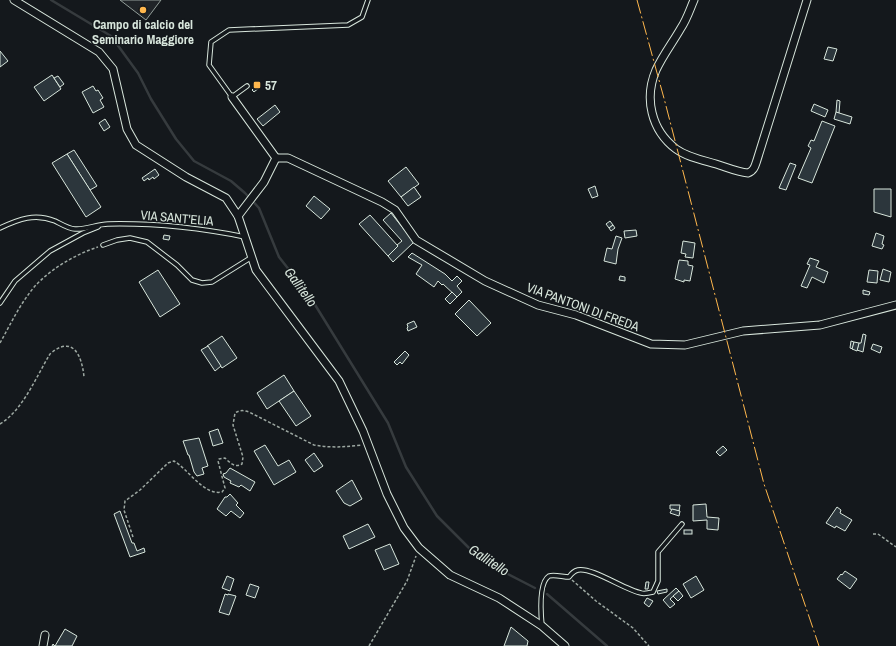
<svg xmlns="http://www.w3.org/2000/svg" width="896" height="646" viewBox="0 0 896 646" font-family="'Archivo Narrow',sans-serif">
<style>
.green{fill:#202428;stroke:#939e99}
.lines{fill:none;stroke-linecap:round;stroke-linejoin:round}
.stream{stroke:#363b3e;stroke-width:2.5}
.building{fill:#2c363c;stroke:#d8e6dc}
.lane-casing{stroke:#d8e6dc;stroke-width:5.5}
.street-casing{stroke:#d8e6dc;stroke-width:9}
.path{stroke:#9da8a2;stroke-width:1.5;stroke-dasharray:3 2;stroke-linecap:butt}
.lane{stroke:#14181c;stroke-width:3.5}
.street{stroke:#14181c;stroke-width:7}
.power{stroke:#ffb74d;stroke-width:1;stroke-dasharray:14 3 2 3;stroke-linecap:butt}
.poi-dot{fill:#ffb74d;stroke:#14181c;stroke-width:1.5}
.labels{text-anchor:middle;dominant-baseline:central;stroke-width:3;stroke-linejoin:round;paint-order:stroke}
.poi-label{font-size:13px;font-weight:bold;fill:#d8e6dc;stroke:#14181c}
.street-label{font-size:13px;fill:#d8e6dc;stroke:#14181c}
.water-label{font-size:14px;font-style:italic;fill:#d8e6dc;stroke:#14181c}
</style>
<rect width="100%" height="100%" fill="#14181c"/>
<polygon class="green" points="120,0 161,0 146,20"/>
<g class="lines">
<g class="stream">
<polyline points="51,0 111,36 138,73 151,99 176,139 194,161 231,181 245,193 259,208 279,257 309,295 388,423 406,467 437,516 474,553 504,572 535,588"/>
<polyline points="547,594 607,646"/>
</g>
</g>
<g class="building">
<polygon points="828,47 837,49 833,61 824,59"/>
<polygon points="0,51 8,61 0,67"/>
<polygon points="52,75 61,89 44,101 34,87"/>
<polygon points="58,76 64,84 60,87 54,78"/>
<polygon points="258,84 260,87 254,92 252,90"/>
<polygon points="93,86 96,91 98,90 103,98 100,100 104,107 93,113 82,92"/>
<polygon points="837,100 840,101 839,113 836,112"/>
<polygon points="814,104 828,110 825,117 811,111"/>
<polygon points="275,105 280,112 263,126 257,119"/>
<polygon points="836,112 852,117 850,124 834,119"/>
<polygon points="105,119 110,127 104,131 99,123"/>
<polygon points="822,121 835,126 812,183 798,178 811,148 808,146 811,140 814,141"/>
<polygon points="74,150 97,186 90,190 67,154"/>
<polygon points="67,154 101,207 86,217 52,163"/>
<polygon points="790,163 796,165 786,190 779,188"/>
<polygon points="406,167 419,184 401,197 388,181"/>
<polygon points="155,169 159,175 154,179 153,177 149,180 148,178 144,181 142,178"/>
<polygon points="595,186 598,196 592,198 588,189"/>
<polygon points="414,187 421,197 408,206 401,197"/>
<polygon points="874,189 891,189 891,217 874,212"/>
<polygon points="314,196 330,209 321,219 306,206"/>
<polygon points="391,213 414,242 393,262 388,256 398,246 397,245 402,241 383,220"/>
<polygon points="370,215 398,246 388,256 359,224"/>
<polygon points="610,221 613,225 609,228 606,224"/>
<polygon points="613,225 615,228 611,231 609,228"/>
<polygon points="636,230 637,236 625,238 624,231"/>
<polygon points="876,233 884,236 882,244 884,245 882,249 872,246"/>
<polygon points="164,235 170,236 169,240 163,239"/>
<polygon points="616,236 622,238 618,249 616,264 604,261 607,248 612,249"/>
<polygon points="683,241 695,243 693,258 685,257 686,254 681,253"/>
<polygon points="412,253 445,274 452,281 457,276 462,281 457,286 462,292 457,297 443,284 442,285 438,281 434,287 416,274 422,265 408,257"/>
<polygon points="810,258 819,261 816,267 828,272 824,283 812,277 807,288 801,286 810,265 807,264"/>
<polygon points="679,260 688,261 688,265 693,266 690,281 684,280 684,282 675,279"/>
<polygon points="883,269 891,272 889,282 880,280"/>
<polygon points="158,270 180,304 160,317 139,282"/>
<polygon points="869,270 878,271 877,283 867,282"/>
<polygon points="620,276 625,277 625,281 619,280"/>
<polygon points="863,290 870,292 869,295 863,294"/>
<polygon points="452,292 457,297 450,304 445,299"/>
<polygon points="469,300 491,323 477,336 455,314"/>
<polygon points="414,321 417,327 408,331 407,328 408,327 407,324"/>
<polygon points="863,334 866,335 863,352 857,350 859,343 861,343"/>
<polygon points="222,336 237,358 222,368 207,346"/>
<polygon points="851,341 854,342 853,349 850,348"/>
<polygon points="854,342 859,343 857,351 852,349"/>
<polygon points="873,344 882,347 880,353 871,349"/>
<polygon points="208,346 221,366 215,371 201,350"/>
<polygon points="405,351 409,355 402,364 400,362 397,365 394,362"/>
<polygon points="284,375 294,391 267,409 257,393"/>
<polygon points="294,391 311,416 296,426 279,401"/>
<polygon points="218,429 223,443 213,446 209,432"/>
<polygon points="199,438 208,466 202,468 204,474 197,476 194,472 189,455 188,455 183,441"/>
<polygon points="265,445 278,466 289,460 296,472 274,485 254,451"/>
<polygon points="723,446 727,450 720,456 716,452"/>
<polygon points="314,453 323,466 314,472 305,460"/>
<polygon points="230,468 255,482 250,491 241,485 239,487 230,483 231,481 224,477 223,474 226,473"/>
<polygon points="352,480 362,499 350,506 344,503 336,491"/>
<polygon points="230,494 238,503 236,505 244,513 240,518 231,511 226,516 217,509 225,497 227,497"/>
<polygon points="706,504 707,517 719,518 718,530 707,529 707,520 693,521 693,505"/>
<polygon points="670,505 680,505 679,511 670,509"/>
<polygon points="837,507 841,510 840,513 852,520 845,531 836,526 835,528 826,523"/>
<polygon points="672,509 680,511 679,516 670,513"/>
<polygon points="120,511 132,543 134,543 137,551 144,548 145,552 130,557 114,514"/>
<polygon points="368,524 375,537 349,549 343,536"/>
<rect x="684" y="530" width="8" height="4"/>
<polygon points="390,544 399,564 384,570 375,550"/>
<polygon points="845,571 857,579 850,589 837,579 841,574 842,575"/>
<polygon points="227,576 234,579 230,591 222,588"/>
<polygon points="696,576 704,590 691,598 683,584"/>
<polygon points="646,582 649,582 648,589 645,589"/>
<polygon points="250,584 259,587 255,598 246,595"/>
<polygon points="676,588 679,591 670,599 675,604 670,608 663,600"/>
<polygon points="667,589 667,592 658,594 657,591"/>
<polygon points="679,591 683,596 678,601 673,596"/>
<polygon points="225,594 228,595 228,594 236,596 229,615 219,612"/>
<polygon points="647,598 653,601 649,607 644,603"/>
<polygon points="511,627 528,641 527,646 504,646"/>
<polygon points="65,629 77,636 72,646 52,646 53,644 55,646"/>
</g>
<g class="lines">
<g class="lane-casing">
<g id="lane">
<polyline points="247,86 232,97 209,65 211,42 229,30 348,25 362,17 368,0"/>
<path d="M0,228C19,219 35,213 55,221C61,224 69,229 75,229C86,230 97,224 108,224C154,223 200,228 245,237"/>
<polyline points="103,245 117,240 130,238 147,242 177,265 192,280 202,283 212,282 252,257"/>
<polyline points="0,303 15,281 50,251 83,233 98,227"/>
<path d="M542,626C541,615 538,583 549,576C554,574 563,577 569,577C571,574 574,571 578,570C592,567 625,590 641,593C644,594 649,593 653,592L658,581V552L682,524"/>
</g>
</g>
<g class="street-casing">
<g id="street">
<polyline points="14,0 99,52 113,69 127,129 136,145 186,177 226,198 238,216 256,270 339,381 363,431 387,494 404,528 419,548 450,575 499,598 542,626 565,646"/>
<path d="M694,0C690,9 687,19 681,28C673,42 663,55 656,70C644,98 651,130 676,149C687,157 702,160 716,164C726,167 737,172 748,173C754,171 755,166 757,160L807,0"/>
<polyline points="232,97 276,158 264,182 238,216"/>
<polyline points="276,158 288,158 382,202 395,210 416,240 485,281 538,305 576,315 651,344 685,345 743,331 820,325 896,305"/>
<polyline points="43,646 45,635"/>
</g>
</g>
<g class="path">
<path d="M0,343C9,327 17,310 28,295C43,273 73,255 98,247"/>
<path d="M0,424C23,410 36,377 50,354C73,334 82,356 84,377"/>
<polyline points="873,534 878,534 896,547"/>
<path d="M133,537L124,510L125,501L140,490L168,463L174,461C188,469 204,496 222,492L225,488L218,461L219,459L225,458C230,463 235,468 242,464L243,457L233,425L235,413C240,410 243,410 249,412L314,445C331,448 345,447 362,445"/>
<polyline points="572,580 596,601 633,628 649,646"/>
<polyline points="369,646 407,581 416,556"/>
</g>
<use href="#lane" class="lane"/>
<use href="#street" class="street"/>
<polyline class="power" points="637,0 665,102 764,484 819,646"/>
</g>
<g class="poi-dot">
<circle cx="143" cy="10" r="4"/>
<rect x="253" y="81" width="8" height="8" rx="2"/>
</g>
<g class="labels">
<g class="poi-label">
<text x="143" y="24">Campo di calcio del<tspan x="143" dy="15">Seminario Maggiore</tspan></text>
<text x="265" y="85" text-anchor="start">57</text>
</g>
<g class="street-label">
<text transform="translate(177 218) rotate(5)">VIA SANT'ELIA</text>
<text transform="translate(583 307) rotate(20)">VIA PANTONI DI FREDA</text>
</g>
<g class="water-label">
<text transform="translate(301 287) rotate(54)">Gallitello</text>
<text transform="translate(489 560) rotate(33)">Gallitello</text>
</g>
</g>
</svg>
